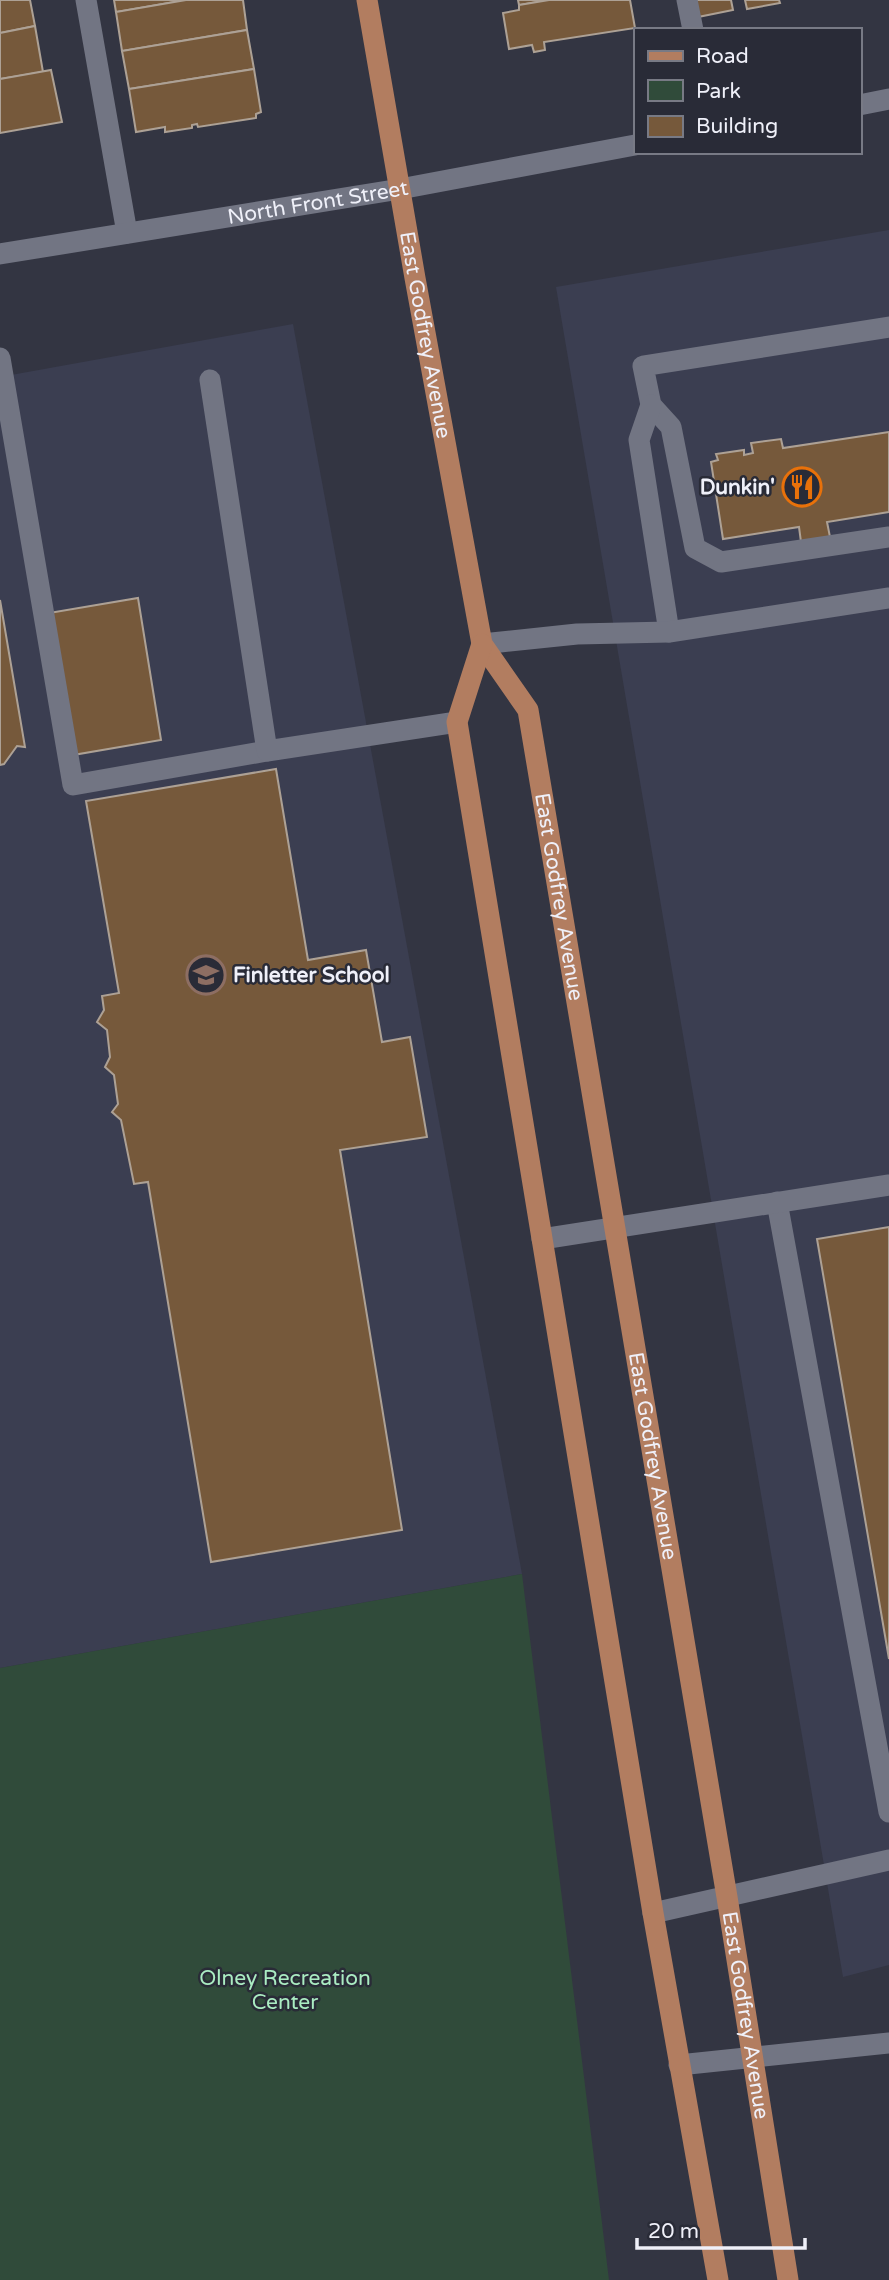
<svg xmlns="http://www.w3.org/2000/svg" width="889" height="2280" viewBox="0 0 889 2280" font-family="'Varela Round',sans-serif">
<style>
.built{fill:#3b3e51}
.green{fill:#304b3a}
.building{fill:#76593b;stroke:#ada195;stroke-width:2}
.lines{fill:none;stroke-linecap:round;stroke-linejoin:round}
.service{stroke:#727583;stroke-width:21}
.minor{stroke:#727583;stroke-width:21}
.primary{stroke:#b27d60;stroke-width:21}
.labels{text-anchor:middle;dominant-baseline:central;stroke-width:5;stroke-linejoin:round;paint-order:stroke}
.street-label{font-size:21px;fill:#eff0f9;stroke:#292b37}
.poi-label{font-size:21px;font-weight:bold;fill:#eff0f9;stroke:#292b37;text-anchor:end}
.park-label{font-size:21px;fill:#aaecc2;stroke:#292b37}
</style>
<rect width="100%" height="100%" fill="#333542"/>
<g class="built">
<polygon points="889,230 889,1965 843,1977 556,287"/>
<polygon points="293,324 522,1574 0,1668 0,377"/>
</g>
<polygon class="green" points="522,1574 609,2280 0,2280 0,1668"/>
<g class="building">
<polygon points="0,0 30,0 35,26 0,33"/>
<polygon points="114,0 186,0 116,12"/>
<polygon points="186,0 243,0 247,30 122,51 116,12"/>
<polygon points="518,0 549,0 519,5"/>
<polygon points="549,0 630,0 635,28 544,42 545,50 534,52 532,45 509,49 503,13 519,10 519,5"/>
<polygon points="695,0 731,0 733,10 698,17"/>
<polygon points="745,0 779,0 780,3 747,9"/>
<polygon points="35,26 43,72 0,79 0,33"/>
<polygon points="247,30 254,69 129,89 122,51"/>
<polygon points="254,69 261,112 256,114 256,118 198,127 197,124 192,125 192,128 165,132 165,127 136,132 129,89"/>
<polygon points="51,70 62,122 0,133 0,79"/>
<polygon points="889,432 889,512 827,522 830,537 801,542 799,527 723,539 711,462 718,460 716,454 744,450 744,455 753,453 751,443 781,439 783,448"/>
<polygon points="138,598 161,740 73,755 49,613"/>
<polygon points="0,600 25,747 17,746 4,764 0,765"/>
<polygon points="276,769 308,960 366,950 382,1042 410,1037 427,1137 340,1150 402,1530 211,1562 148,1182 134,1184 121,1120 112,1112 118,1104 114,1075 105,1067 110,1057 107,1030 97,1022 104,1010 102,996 119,993 86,801"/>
<polygon points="889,1227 889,1659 817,1239"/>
</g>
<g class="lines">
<g class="service">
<polyline points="86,0 127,233"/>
<polyline points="687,0 693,30"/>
<polyline points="889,327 643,366 651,405 671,427 695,548 721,562 889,537"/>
<polyline points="0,358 73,785 267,751"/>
<polyline points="210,380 267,751 457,722"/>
<polyline points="651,405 639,440 669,632"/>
<polyline points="482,644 577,634 669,632 889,598"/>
<polyline points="777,1202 889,1812"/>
<polyline points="542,1239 889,1185"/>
<polyline points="653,1913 889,1860"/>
<polyline points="679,2065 889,2043"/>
</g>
<g class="minor">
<polyline points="859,105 889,99"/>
<path id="s1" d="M0,254L400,189L635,145"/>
</g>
<g class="primary">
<path id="s2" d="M367,0L415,278L482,644L528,710L727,1897L788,2280"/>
<polyline points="482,644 457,722 653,1913 718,2280"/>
</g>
</g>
<defs>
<g id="restaurant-ring" transform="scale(2.0125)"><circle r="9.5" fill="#292b37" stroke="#e8710a" stroke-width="1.5"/><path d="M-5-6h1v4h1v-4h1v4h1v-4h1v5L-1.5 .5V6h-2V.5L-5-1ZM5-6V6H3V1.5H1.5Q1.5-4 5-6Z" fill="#e8710a"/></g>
<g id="school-ring" transform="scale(2.0125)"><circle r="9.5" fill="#292b37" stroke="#8d6e63" stroke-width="1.5"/><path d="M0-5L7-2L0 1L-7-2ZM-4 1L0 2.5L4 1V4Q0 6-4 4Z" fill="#8d6e63"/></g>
</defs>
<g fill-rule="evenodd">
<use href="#restaurant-ring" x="802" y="487"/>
<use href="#school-ring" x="206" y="975"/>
</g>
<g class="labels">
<g class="street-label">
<text stroke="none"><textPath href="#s1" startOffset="322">North Front Street</textPath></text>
<text stroke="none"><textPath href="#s2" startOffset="340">East Godfrey Avenue</textPath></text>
<text stroke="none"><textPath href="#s2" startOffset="924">East Godfrey Avenue</textPath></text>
<text stroke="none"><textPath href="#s2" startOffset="1491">East Godfrey Avenue</textPath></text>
<text stroke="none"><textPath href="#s2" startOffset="2058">East Godfrey Avenue</textPath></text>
</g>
<g class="poi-label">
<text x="775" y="487">Dunkin'</text>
<text x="233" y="975" text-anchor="start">Finletter School</text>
</g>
<g class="park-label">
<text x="285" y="1978">Olney Recreation<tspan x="285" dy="24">Center</tspan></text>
</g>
</g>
<rect x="634" y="28" width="228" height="126" fill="#292b37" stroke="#787a85" stroke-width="2"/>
<rect x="648" y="51" width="35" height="10" fill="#b27d60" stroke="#787a85" stroke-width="2"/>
<text x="696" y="63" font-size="21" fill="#eff0f9">Road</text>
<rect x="648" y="80" width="35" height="21" fill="#304b3a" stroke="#787a85" stroke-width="2"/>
<text x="696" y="98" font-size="21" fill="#eff0f9">Park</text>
<rect x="648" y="116" width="35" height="21" fill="#76593b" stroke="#787a85" stroke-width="2"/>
<text x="696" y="133" font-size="21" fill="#eff0f9">Building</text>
<path d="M637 2238v10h168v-10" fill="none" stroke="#eff0f9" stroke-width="3.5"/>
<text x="648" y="2238" font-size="21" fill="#eff0f9" stroke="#292b37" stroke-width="5" paint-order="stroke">20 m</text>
</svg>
